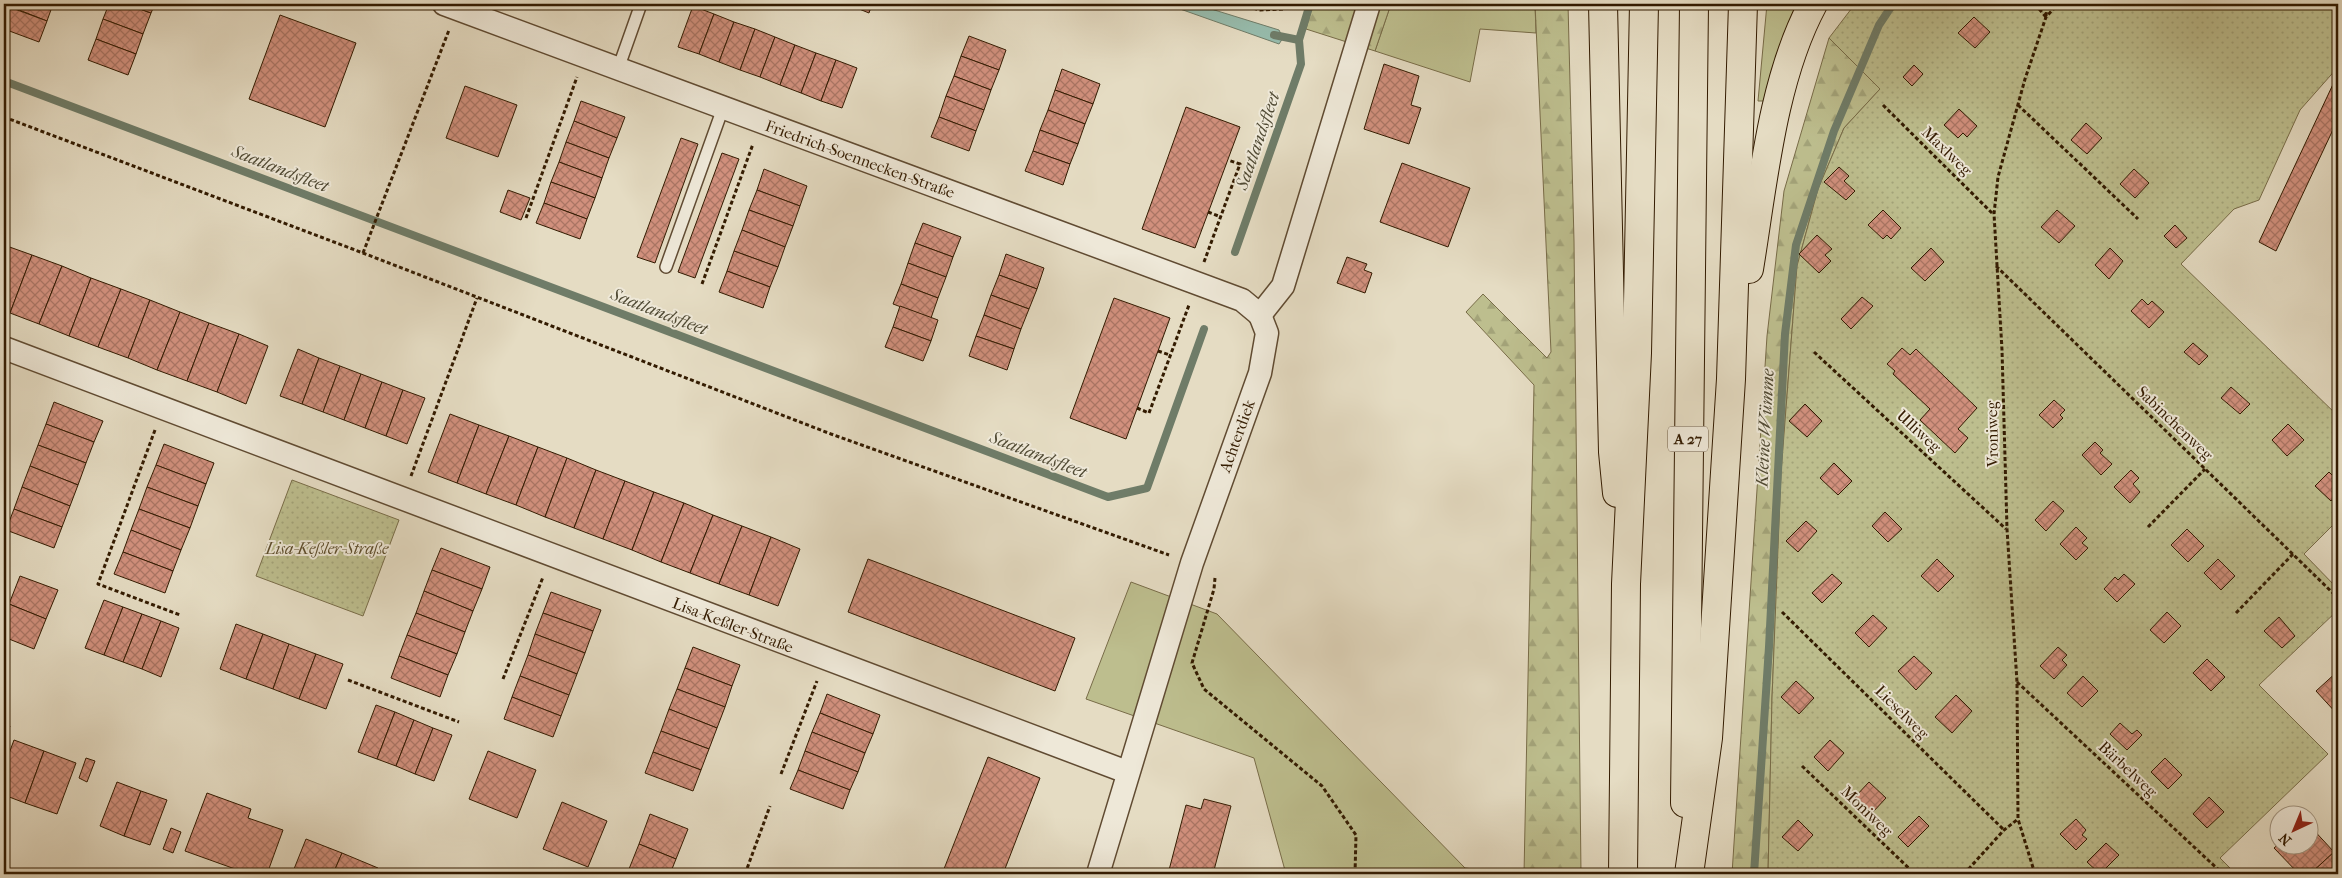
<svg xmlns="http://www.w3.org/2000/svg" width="2342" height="878" viewBox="0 0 2342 878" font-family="'IM FELL French Canon',serif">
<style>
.grass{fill:#bdbe8e;stroke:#786c48}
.forest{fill:url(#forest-firs);stroke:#786c48}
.park{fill:url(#park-dots);stroke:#786c48}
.water{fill:#97bcad;stroke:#6f7c68}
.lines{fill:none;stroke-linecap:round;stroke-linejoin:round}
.stream{stroke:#6f7c68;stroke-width:8}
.building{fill:url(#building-cross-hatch);stroke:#331b01}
.lane-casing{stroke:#604b32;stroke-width:14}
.street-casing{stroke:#604b32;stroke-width:25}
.highway-casing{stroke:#331b01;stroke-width:30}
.path{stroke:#331b01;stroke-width:3;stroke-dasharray:4 2.5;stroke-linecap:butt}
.lane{stroke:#eee8d8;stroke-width:11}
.street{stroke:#eee8d8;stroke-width:22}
.highway{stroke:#e5dcc3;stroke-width:28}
.labels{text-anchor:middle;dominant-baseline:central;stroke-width:4;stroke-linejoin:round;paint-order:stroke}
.shield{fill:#eee8d8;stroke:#6b5842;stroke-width:1}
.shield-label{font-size:15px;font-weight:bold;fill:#331b01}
.street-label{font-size:16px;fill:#331b01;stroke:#eee8d8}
.park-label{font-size:16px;font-style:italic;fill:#5c4c2b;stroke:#eee8d8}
.water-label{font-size:18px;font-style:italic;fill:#514b35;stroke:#eee8d8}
</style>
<defs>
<pattern id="forest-firs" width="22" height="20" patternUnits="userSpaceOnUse" patternTransform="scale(1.25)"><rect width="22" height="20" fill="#bdbe8e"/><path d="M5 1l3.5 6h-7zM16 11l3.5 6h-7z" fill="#a3a379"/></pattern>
<pattern id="park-dots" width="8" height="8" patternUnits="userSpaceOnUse" patternTransform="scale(1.25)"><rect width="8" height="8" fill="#bdbe8e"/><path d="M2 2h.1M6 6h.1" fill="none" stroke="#a3a379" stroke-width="1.8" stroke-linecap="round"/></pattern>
<pattern id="building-cross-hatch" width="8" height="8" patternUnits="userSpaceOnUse" patternTransform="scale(1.25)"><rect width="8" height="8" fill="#d1907d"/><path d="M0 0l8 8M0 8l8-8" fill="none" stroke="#aa7564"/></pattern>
</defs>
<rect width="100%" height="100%" fill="#e5dcc3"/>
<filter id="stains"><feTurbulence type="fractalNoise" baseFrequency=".004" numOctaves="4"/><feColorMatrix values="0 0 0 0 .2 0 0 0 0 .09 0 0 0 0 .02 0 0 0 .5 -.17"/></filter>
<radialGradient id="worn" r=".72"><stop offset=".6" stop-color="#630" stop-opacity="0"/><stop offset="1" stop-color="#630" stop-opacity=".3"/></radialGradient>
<g class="grass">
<polygon points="1391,4 1535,4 1536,33 1480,29 1470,82 1375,51"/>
<polygon points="1767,4 1804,4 1767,101 1758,101"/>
<polygon points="1131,582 1217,614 1465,868 1517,874 1286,874 1254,758 1086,699"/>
</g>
<g class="forest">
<polygon points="1313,4 1391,4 1375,51 1306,29"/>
<polygon points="1535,4 1568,4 1574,241 1581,874 1524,874 1534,385 1466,312 1483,294 1547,358 1551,352"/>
<polygon points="1829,38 1880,89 1844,128 1818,189 1797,266 1781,473 1772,698 1768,874 1732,874 1767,336 1784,191"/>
</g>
<g class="park">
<polygon points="1855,4 2338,4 2338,67 2300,110 2259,200 2234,209 2181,264 2338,416 2338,520 2304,554 2338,589 2338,610 2259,685 2328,754 2220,858 2236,874 1768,874 1772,698 1781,473 1797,266 1818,189 1844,128 1880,89 1829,38"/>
<polygon points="292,480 399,520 363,616 256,576"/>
</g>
<polygon class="water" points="1166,4 1195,4 1279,30 1283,38 1279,44"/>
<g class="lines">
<g class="stream">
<polyline points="1274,35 1299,40"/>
<polyline points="4,81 1108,497 1147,488 1204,329"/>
<polyline points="1235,252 1301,64 1299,40 1310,4"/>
<polyline points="1754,874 1769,647 1785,334 1796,245 1834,131 1879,25 1893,4"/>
</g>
</g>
<g class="building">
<polygon points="4,4 53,4 47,21"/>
<polygon points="109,4 126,4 151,13 143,34 103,19"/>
<polygon points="126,4 155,4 151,13"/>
<polygon points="847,4 872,4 869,13"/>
<polygon points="4,5 47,21 39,42 4,29"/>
<polygon points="693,6 714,14 699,54 678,47"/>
<polygon points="714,14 734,22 719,62 699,54"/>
<polygon points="280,15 356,43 325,127 249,99"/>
<polygon points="1974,17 1990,32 1975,48 1958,33"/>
<polygon points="103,19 143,34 136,54 96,39"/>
<polygon points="734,22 755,29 740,70 719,62"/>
<polygon points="755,29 775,37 760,77 740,70"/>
<polygon points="969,36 1006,50 999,70 961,56"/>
<polygon points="775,37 795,45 780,85 760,77"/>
<polygon points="96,39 136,54 128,75 88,60"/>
<polygon points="795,45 816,53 801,93 780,85"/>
<polygon points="816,53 836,60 821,101 801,93"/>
<polygon points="961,56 999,70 991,90 954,76"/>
<polygon points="836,60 857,68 842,108 821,101"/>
<polygon points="1384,64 1419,76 1411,105 1421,108 1409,144 1364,129"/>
<polygon points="1914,65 1923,74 1912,86 1903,77"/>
<polygon points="1062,69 1100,84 1093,104 1055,90"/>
<polygon points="954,76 991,90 984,110 946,96"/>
<polygon points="2335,80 2338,81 2338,119 2276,251 2259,242"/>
<polygon points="465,86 517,105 498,157 446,138"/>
<polygon points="1055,90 1093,104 1085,124 1048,110"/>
<polygon points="946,96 984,110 976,131 939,117"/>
<polygon points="581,101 625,117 617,138 574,121"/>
<polygon points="1186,107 1240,127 1195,248 1142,229"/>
<polygon points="1959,109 1977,126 1967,137 1963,133 1958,138 1944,125"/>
<polygon points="1048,110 1085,124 1078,144 1040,130"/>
<polygon points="939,117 976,131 969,151 931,137"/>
<polygon points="574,121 617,138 609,158 566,142"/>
<polygon points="2086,123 2102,138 2087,154 2071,140"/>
<polygon points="1040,130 1078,144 1070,164 1033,151"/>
<polygon points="681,138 698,144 655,263 637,257"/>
<polygon points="566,142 609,158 602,178 559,162"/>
<polygon points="1033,151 1070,164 1063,185 1025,171"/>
<polygon points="722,153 739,159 695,278 678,272"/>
<polygon points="559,162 602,178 595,198 551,182"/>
<polygon points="1402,163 1470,188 1448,247 1380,222"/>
<polygon points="1839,167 1849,176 1844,181 1855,191 1846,200 1824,182"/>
<polygon points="764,169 807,186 800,206 757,190"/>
<polygon points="2134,169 2149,183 2135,198 2120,184"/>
<polygon points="551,182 595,198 587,219 544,203"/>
<polygon points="508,190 530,198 521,220 500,212"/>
<polygon points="757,190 800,206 793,226 749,210"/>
<polygon points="544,203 587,219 580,239 536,223"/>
<polygon points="749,210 793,226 785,247 742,230"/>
<polygon points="1883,210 1901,228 1891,239 1887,235 1883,239 1868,225"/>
<polygon points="2057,210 2075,226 2059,243 2041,227"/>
<polygon points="923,223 961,237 953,257 915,243"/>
<polygon points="2175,225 2187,238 2176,248 2164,236"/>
<polygon points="742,230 785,247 778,267 734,251"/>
<polygon points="1817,235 1832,249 1825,255 1831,261 1819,273 1799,254"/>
<polygon points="915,243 953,257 946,277 908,263"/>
<polygon points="4,245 32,255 10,313 4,311"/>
<polygon points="1931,248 1944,262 1925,281 1911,268"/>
<polygon points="2110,248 2123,261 2109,279 2095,265"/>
<polygon points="734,251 778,267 770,287 727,271"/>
<polygon points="1006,254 1044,268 1037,289 999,275"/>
<polygon points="32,255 62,266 39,324 10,313"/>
<polygon points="1347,257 1367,264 1364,270 1372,273 1365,293 1337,283"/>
<polygon points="908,263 946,277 938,298 901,284"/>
<polygon points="62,266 91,278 69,336 39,324"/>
<polygon points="727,271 770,287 763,308 719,292"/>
<polygon points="999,275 1037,289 1029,309 991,295"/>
<polygon points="91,278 121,289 98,347 69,336"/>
<polygon points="901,284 938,298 931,318 893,304"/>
<polygon points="121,289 150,300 128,358 98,347"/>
<polygon points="991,295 1029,309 1021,329 984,315"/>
<polygon points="1862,297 1873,306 1851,329 1841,319"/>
<polygon points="1114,298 1170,318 1126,439 1070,418"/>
<polygon points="2142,299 2148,305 2152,301 2164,312 2149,328 2131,311"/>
<polygon points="150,300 180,312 157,370 128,358"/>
<polygon points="900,306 938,320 931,341 893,327"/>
<polygon points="180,312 209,323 187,381 157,370"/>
<polygon points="984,315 1021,329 1014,349 976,336"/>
<polygon points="209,323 239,334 217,392 187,381"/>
<polygon points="893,327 931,341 923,361 885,347"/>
<polygon points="239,334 268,346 246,404 217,392"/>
<polygon points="976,336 1014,349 1007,370 969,356"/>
<polygon points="2193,343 2208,356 2199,365 2184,352"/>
<polygon points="1902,348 1910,355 1916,349 1977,408 1958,429 1968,438 1955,453 1920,420 1930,409 1893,374 1895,371 1887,364"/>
<polygon points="298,349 319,358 302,404 280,396"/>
<polygon points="319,358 340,366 323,412 302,404"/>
<polygon points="340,366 361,374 344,420 323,412"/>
<polygon points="361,374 382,382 365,428 344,420"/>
<polygon points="382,382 403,390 386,436 365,428"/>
<polygon points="2231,387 2250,404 2240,414 2221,398"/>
<polygon points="403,390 425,398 407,444 386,436"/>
<polygon points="2054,400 2065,410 2060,415 2063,418 2053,428 2039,415"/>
<polygon points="54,402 103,421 94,442 46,424"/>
<polygon points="1805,404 1822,421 1807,437 1789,421"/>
<polygon points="450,414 479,425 457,483 428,472"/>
<polygon points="46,424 94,442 86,463 38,445"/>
<polygon points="2288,424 2304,440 2287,456 2272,440"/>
<polygon points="479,425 509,436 486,494 457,483"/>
<polygon points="509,436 538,447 516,505 486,494"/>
<polygon points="2095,442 2103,450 2100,453 2112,464 2101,475 2082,455"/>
<polygon points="164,444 214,463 206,484 156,465"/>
<polygon points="38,445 86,463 78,485 30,466"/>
<polygon points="538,447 567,458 545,517 516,505"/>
<polygon points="567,458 596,470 574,528 545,517"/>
<polygon points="1834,463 1852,481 1838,495 1820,478"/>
<polygon points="156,465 206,484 198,506 147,487"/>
<polygon points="30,466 78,485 70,506 22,487"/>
<polygon points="596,470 625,481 603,539 574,528"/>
<polygon points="2131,470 2139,478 2133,484 2140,492 2130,503 2114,487"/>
<polygon points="2329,472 2338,481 2338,492 2331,501 2315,486"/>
<polygon points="625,481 654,492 632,550 603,539"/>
<polygon points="22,487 70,506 62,527 14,509"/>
<polygon points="147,487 198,506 190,528 139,509"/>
<polygon points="654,492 684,503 661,562 632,550"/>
<polygon points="2053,501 2064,511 2046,531 2035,520"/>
<polygon points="684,503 713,515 690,573 661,562"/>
<polygon points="14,509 62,527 54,548 6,530"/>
<polygon points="139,509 190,528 181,550 131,530"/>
<polygon points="1885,512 1902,529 1888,542 1872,526"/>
<polygon points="713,515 742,526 719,584 690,573"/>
<polygon points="1806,521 1817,531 1798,552 1786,541"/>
<polygon points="742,526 771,537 749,595 719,584"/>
<polygon points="2076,527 2087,538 2082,543 2088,548 2076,560 2060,544"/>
<polygon points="2187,529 2204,546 2188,562 2171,545"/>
<polygon points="131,530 181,550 173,571 123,552"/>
<polygon points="771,537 800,549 778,606 749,595"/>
<polygon points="441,548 490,567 482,589 432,570"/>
<polygon points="123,552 173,571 165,593 114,574"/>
<polygon points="868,559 1075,638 1055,691 848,612"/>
<polygon points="1937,559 1954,576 1938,592 1921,576"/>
<polygon points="2218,559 2235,576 2221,590 2204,573"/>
<polygon points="432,570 482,589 473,611 424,591"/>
<polygon points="1832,574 1842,583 1822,603 1812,593"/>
<polygon points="2124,574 2135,584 2117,602 2104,589 2115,577 2118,580"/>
<polygon points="20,576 58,590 46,619 9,604"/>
<polygon points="424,591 473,611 465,632 416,613"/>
<polygon points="551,592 601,610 593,631 543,613"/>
<polygon points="104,600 123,607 104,655 85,648"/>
<polygon points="9,604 46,619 34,649 4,637 4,617"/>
<polygon points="123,607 142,614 123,662 104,655"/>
<polygon points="2167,612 2181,626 2164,643 2150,630"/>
<polygon points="416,613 465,632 457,654 407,635"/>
<polygon points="543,613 593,631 585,653 535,634"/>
<polygon points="142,614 161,621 142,669 123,662"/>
<polygon points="1873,615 1887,628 1869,647 1855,633"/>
<polygon points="2279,617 2295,636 2282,648 2264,631"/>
<polygon points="161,621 179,628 161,677 142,669"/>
<polygon points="236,624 263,634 246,679 220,669"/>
<polygon points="263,634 289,644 273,689 246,679"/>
<polygon points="535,634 585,653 577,674 528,655"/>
<polygon points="407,635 457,654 448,675 399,656"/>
<polygon points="289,644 316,654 299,699 273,689"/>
<polygon points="693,647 740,665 732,686 685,668"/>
<polygon points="2058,647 2067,655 2062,660 2067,665 2054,679 2040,666"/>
<polygon points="316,654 343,664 326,709 299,699"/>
<polygon points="528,655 577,674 569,695 520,676"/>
<polygon points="399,656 448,675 440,697 391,678"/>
<polygon points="1914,656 1932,673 1916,690 1898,671"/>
<polygon points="2207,659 2225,677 2211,691 2193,673"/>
<polygon points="685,668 732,686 725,707 677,689"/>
<polygon points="2338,671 2338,715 2316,691"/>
<polygon points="520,676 569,695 561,716 512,697"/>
<polygon points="2083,676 2098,691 2082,707 2067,693"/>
<polygon points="1796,681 1814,698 1799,714 1781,697"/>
<polygon points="677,689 725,707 717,728 669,709"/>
<polygon points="827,694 880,715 873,734 820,713"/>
<polygon points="1956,695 1972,711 1952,733 1935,717"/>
<polygon points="512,697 561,716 553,737 504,719"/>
<polygon points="376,705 395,712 377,759 358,752"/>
<polygon points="669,709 717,728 709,749 661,731"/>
<polygon points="395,712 414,720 396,766 377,759"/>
<polygon points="820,713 873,734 865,753 812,732"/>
<polygon points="414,720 433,728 415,774 396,766"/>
<polygon points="2120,723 2132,734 2137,730 2142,735 2127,750 2110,734"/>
<polygon points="4,724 10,726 4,742"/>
<polygon points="433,728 452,735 434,781 415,774"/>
<polygon points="661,731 709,749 701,770 653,752"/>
<polygon points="812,732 865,753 858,772 805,751"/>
<polygon points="14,740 44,751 25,803 4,795 4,767"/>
<polygon points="1830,740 1844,753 1828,771 1814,757"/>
<polygon points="44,751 76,763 57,814 25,803"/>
<polygon points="488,751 536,770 517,818 469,799"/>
<polygon points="805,751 858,772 850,790 798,770"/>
<polygon points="653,752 701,770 693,791 645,773"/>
<polygon points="988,757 1040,778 1003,874 942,874"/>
<polygon points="86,758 95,761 87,782 79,778"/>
<polygon points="2165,758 2182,775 2168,789 2151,772"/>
<polygon points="798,770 850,790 843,809 790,789"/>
<polygon points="117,782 141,791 124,836 100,826"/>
<polygon points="1869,782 1886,798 1872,813 1855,797"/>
<polygon points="141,791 167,800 150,845 124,836"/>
<polygon points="207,793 251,809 248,818 283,830 267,874 249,874 185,851"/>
<polygon points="2209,797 2224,812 2207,828 2193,814"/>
<polygon points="1204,799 1231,806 1213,874 1168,874 1186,805 1201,809"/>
<polygon points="562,802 607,821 588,867 543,849"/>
<polygon points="650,814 688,829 676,859 639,844"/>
<polygon points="1919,816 1929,826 1908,847 1898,837"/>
<polygon points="2076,819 2086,830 2082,835 2087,839 2076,850 2060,834"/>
<polygon points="1798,820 1813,835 1798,851 1782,837"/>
<polygon points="2310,826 2334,852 2310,874 2299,874 2274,848 2280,843 2280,846 2310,846"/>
<polygon points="171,828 181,832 173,853 163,849"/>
<polygon points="306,839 342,853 333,874 292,874"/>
<polygon points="2106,843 2119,855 2100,874 2087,862"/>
<polygon points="639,844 676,859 670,874 627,874"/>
<polygon points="2334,852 2338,857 2338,874 2310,874"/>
<polygon points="342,853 378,868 376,874 333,874"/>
</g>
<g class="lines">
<g class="lane-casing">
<g id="lane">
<polyline points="618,69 641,4"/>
<polyline points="666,267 723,108"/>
</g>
</g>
<g class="street-casing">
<g id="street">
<polyline points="444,4 1242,300 1260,315"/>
<polyline points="1260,315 1283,286 1369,4"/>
<polyline points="4,348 1127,772"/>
<polyline points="1098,874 1192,563 1260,373 1267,333 1260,315"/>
</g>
</g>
<g class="highway-casing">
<g id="highway">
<polyline points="1603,4 1613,452 1617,493"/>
<path d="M1749,269C1763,184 1772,80 1813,4"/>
<polyline points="1685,803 1694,4"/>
<polyline points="1623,874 1626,584 1637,353 1644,4"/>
<polyline points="1689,874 1708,738 1731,379 1743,4"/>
</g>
</g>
<g class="path">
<polyline points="1241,4 1259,10 1285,9 1287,4"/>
<polyline points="2035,4 2046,17"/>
<polyline points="2046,16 2047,4"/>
<polyline points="1883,105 1993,214"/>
<polyline points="2018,105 2138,219"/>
<polyline points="4,117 363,253 831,434 1169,555"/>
<polyline points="1208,212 1221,217"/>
<polyline points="526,218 577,77"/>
<polyline points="363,253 449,30"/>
<polyline points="1204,262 1240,164 1228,160"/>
<polyline points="1996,266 2338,598"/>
<polyline points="702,284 753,144"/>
<polyline points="1158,351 1170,355"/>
<polyline points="1814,352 2006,529"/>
<polyline points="1137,408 1149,413 1189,305"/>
<polyline points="155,430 98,584 180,615"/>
<polyline points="411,476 477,298"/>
<polyline points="2148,527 2205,469"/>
<polyline points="1215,578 1214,589 1192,663 1204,689 1322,786 1356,835 1355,874"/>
<polyline points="1782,612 2004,830"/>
<polyline points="2236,613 2293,554"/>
<polyline points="503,679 543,577"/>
<polyline points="348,680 459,722"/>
<polyline points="2017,682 2223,874"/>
<polyline points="1802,766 1915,874"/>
<polyline points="781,774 817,681"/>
<polyline points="745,874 770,806"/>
<polyline points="1964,874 2004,830 2018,819"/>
<polyline points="2035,874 2018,819 2017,682 2007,529 2002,350 1994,214 1998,177 2025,79 2046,17 2058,4"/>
</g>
<use href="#lane" class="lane"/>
<use href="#street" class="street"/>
<use href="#highway" class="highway"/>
</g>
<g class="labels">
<rect class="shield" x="1668" y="426.5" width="40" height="25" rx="4"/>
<g class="shield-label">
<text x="1688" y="439">A 27</text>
</g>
<g class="street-label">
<text transform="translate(1947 151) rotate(44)">Maxlweg</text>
<text transform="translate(860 159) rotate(20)">Friedrich-Soennecken-Straße</text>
<text transform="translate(2175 423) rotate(44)">Sabinchenweg</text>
<text transform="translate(1919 431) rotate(43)">Ulliweg</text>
<text transform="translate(1992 434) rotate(-91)">Vroniweg</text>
<text transform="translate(1237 436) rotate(-70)">Achterdiek</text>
<text transform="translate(733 625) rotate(21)">Lisa-Keßler-Straße</text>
<text transform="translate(1902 712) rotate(45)">Lieselweg</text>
<text transform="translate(2128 769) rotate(43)">Bärbelweg</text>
<text transform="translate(1867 811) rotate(44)">Moniweg</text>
</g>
<g class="park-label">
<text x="327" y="548">Lisa-Keßler-Straße</text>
</g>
<g class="water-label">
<text transform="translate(1258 141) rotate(-71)">Saatlandsfleet</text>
<text transform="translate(280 169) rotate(21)">Saatlandsfleet</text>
<text transform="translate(659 312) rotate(21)">Saatlandsfleet</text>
<text transform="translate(1765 428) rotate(-87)">Kleine Wümme</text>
<text transform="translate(1038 455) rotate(21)">Saatlandsfleet</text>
</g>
</g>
<rect width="2342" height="878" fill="none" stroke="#e5dcc3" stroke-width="20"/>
<rect x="5" y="5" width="2332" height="868" fill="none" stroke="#331b01" stroke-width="2.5"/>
<rect x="10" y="10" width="2322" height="858" fill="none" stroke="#331b01"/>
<g transform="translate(2294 830) rotate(224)"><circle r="24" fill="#eee8d8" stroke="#a39682"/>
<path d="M0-4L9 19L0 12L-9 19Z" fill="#8f2418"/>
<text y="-8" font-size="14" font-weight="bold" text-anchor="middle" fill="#331b01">N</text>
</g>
<rect width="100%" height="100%" filter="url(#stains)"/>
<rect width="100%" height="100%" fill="url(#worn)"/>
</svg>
